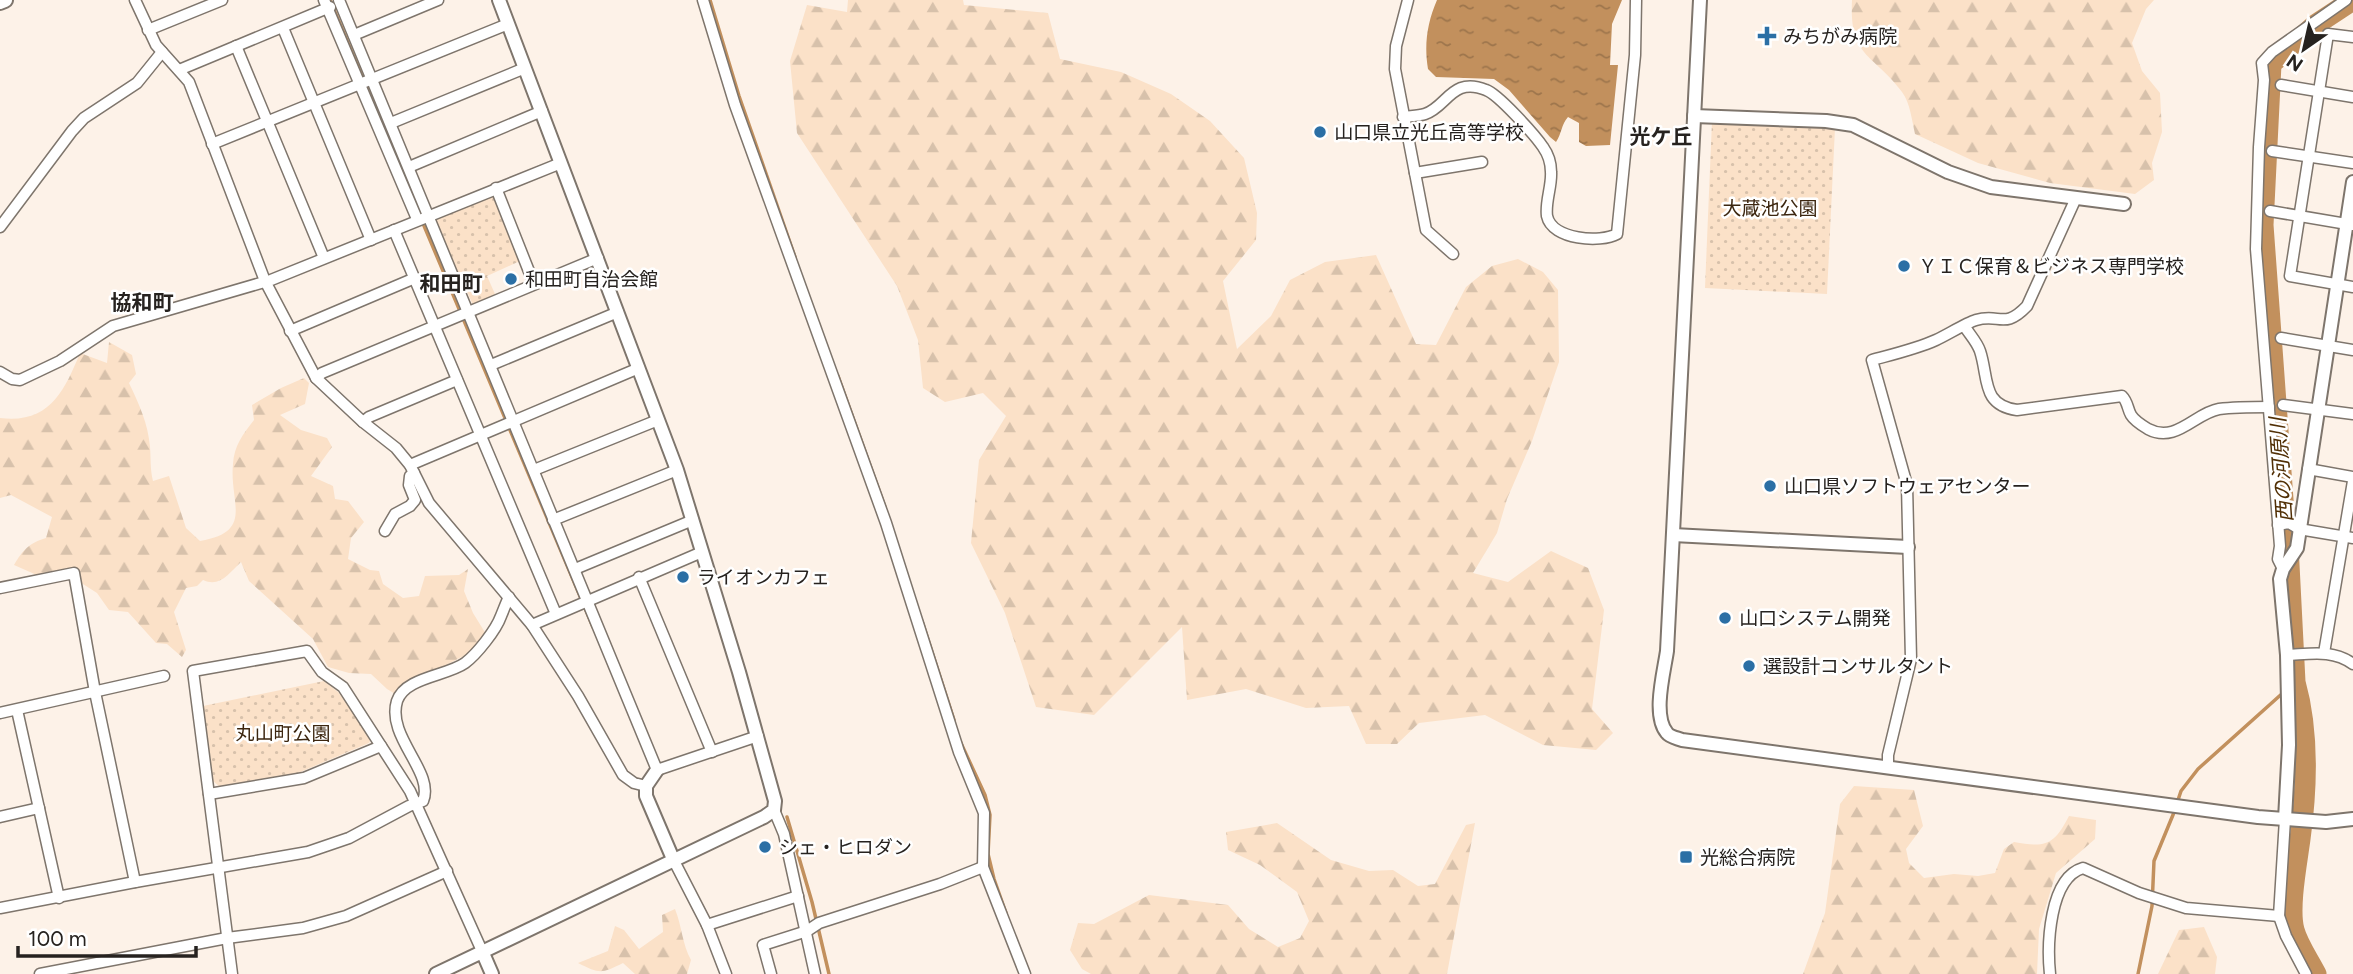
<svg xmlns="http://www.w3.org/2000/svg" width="2353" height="974" viewBox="0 0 2353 974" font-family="Figtree,'Noto Sans JP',sans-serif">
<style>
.grass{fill:url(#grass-dots)}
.forest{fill:url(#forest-firs)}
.water{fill:url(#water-ripples)}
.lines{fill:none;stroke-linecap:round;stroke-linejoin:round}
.stream{stroke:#c2905d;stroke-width:3.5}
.river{stroke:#c2905d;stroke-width:21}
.street-casing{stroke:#7e756c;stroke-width:13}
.secondary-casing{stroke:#7e756c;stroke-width:16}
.primary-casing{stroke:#7e756c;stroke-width:18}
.street{stroke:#fff;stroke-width:10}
.secondary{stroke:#fff;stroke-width:12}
.primary{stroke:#fff;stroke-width:14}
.poi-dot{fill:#2b6fa5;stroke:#fff;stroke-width:2.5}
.labels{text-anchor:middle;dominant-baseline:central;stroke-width:5;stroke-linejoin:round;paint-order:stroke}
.poi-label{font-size:19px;fill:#26221f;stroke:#fff;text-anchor:start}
.park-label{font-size:19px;fill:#3c260f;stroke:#fff}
.neighbourhood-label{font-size:21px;font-weight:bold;fill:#26221f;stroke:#fff}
.water-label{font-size:21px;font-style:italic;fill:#512f05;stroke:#fff}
</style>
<defs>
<pattern id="grass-dots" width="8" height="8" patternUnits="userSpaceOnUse" patternTransform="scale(1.75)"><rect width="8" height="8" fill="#fbe1c8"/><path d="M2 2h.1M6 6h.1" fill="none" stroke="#d7c1ab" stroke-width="1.8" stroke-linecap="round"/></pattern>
<pattern id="forest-firs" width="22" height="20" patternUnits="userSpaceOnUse" patternTransform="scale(1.75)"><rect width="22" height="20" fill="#fbe1c8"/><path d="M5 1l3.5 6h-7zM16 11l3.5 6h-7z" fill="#d7c1ab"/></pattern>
<pattern id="water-ripples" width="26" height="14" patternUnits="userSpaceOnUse" patternTransform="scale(1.75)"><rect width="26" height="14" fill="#c2905d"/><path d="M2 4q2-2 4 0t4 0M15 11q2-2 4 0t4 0" fill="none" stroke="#9d754c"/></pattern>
</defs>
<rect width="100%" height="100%" fill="#fdf2e8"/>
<g class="grass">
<polygon points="1712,121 1835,128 1827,294 1705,288"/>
<polygon points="494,195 520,261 487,276 495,294 473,305 434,218"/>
<polygon points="324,681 338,692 372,737 369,743 298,773 220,787 213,781 203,706"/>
</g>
<g class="forest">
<polygon points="848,0 963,0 964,5 1048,13 1060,59 1121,72 1171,94 1210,121 1244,158 1257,213 1256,240 1223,281 1237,349 1271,316 1290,280 1325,262 1376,255 1416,344 1436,345 1466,287 1492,266 1518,259 1543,272 1558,290 1559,362 1532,441 1507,499 1497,533 1473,573 1508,582 1551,551 1588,568 1604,610 1592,709 1613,733 1596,750 1543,745 1485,715 1419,723 1397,744 1366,744 1349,706 1306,708 1246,689 1187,700 1182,627 1094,715 1036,707 1005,613 971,543 979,460 1006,416 983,393 945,402 923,388 918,340 897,286 797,133 790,61 807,5 847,12"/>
<path d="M1852,0H2154L2146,9L2132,43L2142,71L2160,93L2162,132L2152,163L2154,180L2135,194L2050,183L1978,163L1915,134C1912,121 1910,102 1902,92C1873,53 1849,58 1852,0Z"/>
<path d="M109,342L132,355L136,374L129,383C139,404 148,423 150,447C151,459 150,469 153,481L169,476L186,528L200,541C255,532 229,502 233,464C234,446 243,434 254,420L252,405L281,388L304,378L309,383L305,404L280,415L301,430L327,438L332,447L311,476L333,486L335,499L348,501L364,522L351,538L348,559L370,570L379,571L383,584L403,598L419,596L425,576L459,575L468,569L464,591L473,613L486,634L475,650L408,685L397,695L387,689L371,674L349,673L328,667L313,639L249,581L241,562C229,573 220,588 203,580L197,586L186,588L174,612L186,650L182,657L167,644L156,643L128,612L109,610L97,593L61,570L39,576L14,565C23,550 29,543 46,538L52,517L11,495L0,498V418C49,424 64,392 80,353L107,363Z"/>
<path d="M1854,786L1914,790L1923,826L1906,849L1909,863L1924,878L1954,874L1978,876L1995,873L2004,849L2014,842C2046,848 2054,845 2069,816L2096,820L2095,839L2056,873L2039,929L2037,974H1803L1825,913L1840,804Z"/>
<polygon points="1277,823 1331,860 1369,871 1393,870 1418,886 1435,884 1466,825 1475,823 1447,974 1091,974 1082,969 1070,950 1078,923 1094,924 1149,895 1228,905 1249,929 1278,947 1300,938 1309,921 1297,892 1260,865 1228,850 1226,832"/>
<path d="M675,909C682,926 682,944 691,960L687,974H635L623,963C601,974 600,974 578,963L608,951L615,926L624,930L639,949L663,932L662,915Z"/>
<polygon points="2204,927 2217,957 2215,974 2158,974 2179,930"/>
</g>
<path class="water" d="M1437,0H1622L1612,24L1610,65H1618L1610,145L1586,146L1579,142V123L1568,117C1561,125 1562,133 1556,142L1550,137L1509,90L1494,79L1436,77L1428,69C1424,45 1427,23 1437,0Z"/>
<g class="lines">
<g class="stream">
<polyline points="330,0 395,155"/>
<polyline points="710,0 739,96 795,257"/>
<polyline points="422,221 593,627"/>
<polyline points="838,376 885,507"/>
<polyline points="922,621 954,720"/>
<polyline points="960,741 985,795 990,815 988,854 994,879 1006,913"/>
<polyline points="2177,803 2181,791 2198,769 2285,691"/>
<polyline points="787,817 812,902 829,974"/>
<polyline points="2138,974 2152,906 2154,861 2175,810"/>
</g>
<path class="river" d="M2316,974C2309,960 2298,945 2294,930C2288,908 2297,862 2300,839C2307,788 2309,732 2295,682L2288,545L2284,513L2263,225L2271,64L2315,25L2353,0"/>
<g class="street-casing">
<g id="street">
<polyline points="135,0 156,45 189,82 265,281 316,378 363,422 396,448 410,465 429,503 532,625 578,696 623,775 634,783 646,786"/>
<polyline points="324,0 417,219"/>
<polyline points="339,0 657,770 758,736"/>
<polyline points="703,0 735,105 886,523 959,752 984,813 983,867 1025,974"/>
<polyline points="1408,0 1396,46 1395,69 1426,230 1453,254"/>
<polyline points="283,28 371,240"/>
<polyline points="148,30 222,0"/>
<polyline points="354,35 438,0"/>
<polyline points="2353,37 2328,34 2290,276 2353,287"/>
<polyline points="236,46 324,258"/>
<polyline points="179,70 330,7"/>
<polyline points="2281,85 2353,97"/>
<path d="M1403,117C1410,116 1419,116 1425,114C1447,107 1452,76 1486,90C1498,94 1535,135 1543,147C1548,154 1551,164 1551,172C1552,186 1545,202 1547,216C1552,240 1601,243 1617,234L1635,55L1636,0"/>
<polyline points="391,123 525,68"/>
<polyline points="212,144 508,24"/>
<polyline points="2272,151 2353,163"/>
<polyline points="409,167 542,111"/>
<polyline points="1415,173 1482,162"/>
<polyline points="496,188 534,284"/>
<polyline points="2270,211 2353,225"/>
<polyline points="0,227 72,131 84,118 137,83 162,52"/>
<polyline points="394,230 556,614"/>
<path d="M1965,327C1970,335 1977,342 1980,351C1989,378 1981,405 2017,410L2122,396C2128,402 2127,408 2131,415C2134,420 2143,426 2148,429C2176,444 2195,413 2219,409C2235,407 2252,407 2269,407"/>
<polyline points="290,331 415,278"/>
<polyline points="2281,338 2353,350"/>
<polyline points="491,365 618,312"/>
<polyline points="0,372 12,379 20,380 60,361 113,326 271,280 561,163"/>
<polyline points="316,378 322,373 598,258"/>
<polyline points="2283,405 2353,414"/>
<polyline points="363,422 369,417 457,380"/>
<polyline points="410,465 639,368"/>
<polyline points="2308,469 2353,477"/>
<polyline points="534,470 658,420"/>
<polyline points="553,520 677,470"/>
<polyline points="2278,525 2289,523 2299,529 2353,538"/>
<polyline points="385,531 395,514 410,506 415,500 409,485 410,476 414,473"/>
<polyline points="575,569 693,520"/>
<polyline points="2283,569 2278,559 2280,546 2256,249 2259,147 2264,80 2262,63 2272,52 2346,0"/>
<polyline points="639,577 712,752"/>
<polyline points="0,588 74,573 95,692 135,882"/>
<polyline points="532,625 702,552"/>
<polyline points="2324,653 2353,481"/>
<path d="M2287,655C2310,654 2333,649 2353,664"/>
<polyline points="17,710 59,898"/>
<polyline points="0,713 164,676"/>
<path d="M1888,768V755L1911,659L1907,485L1872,360C1894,354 1916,349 1936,340C1947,335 1966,323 1976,320C2000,313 2004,330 2027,306L2076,198"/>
<polyline points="209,794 304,778 381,746"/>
<polyline points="774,810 784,834 815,974"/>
<polyline points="0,817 39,808"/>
<polyline points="2285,819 2279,916 2286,936 2306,974"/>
<polyline points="673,859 707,925 726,974"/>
<path d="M0,908L135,882L308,852L349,838L409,806L423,801C435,772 386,737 397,701C405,677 447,676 465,663C477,654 496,630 501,616C504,609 506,603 509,597"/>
<polyline points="707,925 798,896"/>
<polyline points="40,974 227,938 303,928 346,916 447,871"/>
<polyline points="232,974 193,671 307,651 322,672 343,687 410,791 482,951"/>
<polyline points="771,974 763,945 807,931 819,923 940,884 983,867"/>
<path d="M2050,974C2047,945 2049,878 2083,868L2139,893L2186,908L2279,916"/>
</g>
</g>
<g class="secondary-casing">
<g id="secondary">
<path d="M1700,0L1667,651C1664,672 1652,716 1667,733C1670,737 1677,738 1682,740L2258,817L2326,822L2353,819"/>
<polyline points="1694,116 1826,121 1853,125 1948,172 1991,187 2124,204"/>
<polyline points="1673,535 1908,547"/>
<polyline points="657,770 646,786 646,796 673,859"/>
<polyline points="2285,819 2289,745 2287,655 2280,579 2283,569 2297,548 2353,182"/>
<polyline points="482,951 492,974"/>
<polyline points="436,974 764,817 774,810 775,801 739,672 677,470 499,0"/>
</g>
</g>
<g class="primary-casing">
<polyline id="primary" points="0,2 5,0"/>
</g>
<use href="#street" class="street"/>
<use href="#secondary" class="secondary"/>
<use href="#primary" class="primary"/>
</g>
<g class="poi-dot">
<path d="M1763.5 25.5h7v7h7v7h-7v7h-7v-7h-7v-7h7z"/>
<circle cx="1320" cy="132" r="7"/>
<circle cx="1904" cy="266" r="7"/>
<circle cx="511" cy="279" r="7"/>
<circle cx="1770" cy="486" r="7"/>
<circle cx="683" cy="577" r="7"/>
<circle cx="1725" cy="618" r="7"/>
<circle cx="1749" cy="666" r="7"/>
<circle cx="765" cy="847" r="7"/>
<rect x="1679" y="850" width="14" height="14" rx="3.5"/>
</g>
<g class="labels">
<g class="poi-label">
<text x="1783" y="36">みちがみ病院</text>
<text x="1334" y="132">山口県立光丘高等学校</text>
<text x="1918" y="266">ＹＩＣ保育＆ビジネス専門学校</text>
<text x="525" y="279">和田町自治会館</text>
<text x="1784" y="486">山口県ソフトウェアセンター</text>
<text x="697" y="577">ライオンカフェ</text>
<text x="1739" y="618">山口システム開発</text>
<text x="1763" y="666">選設計コンサルタント</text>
<text x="779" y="847">シェ・ヒロダン</text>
<text x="1700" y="857">光総合病院</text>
</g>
<g class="park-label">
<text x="1770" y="208">大蔵池公園</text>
<text x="283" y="733">丸山町公園</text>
</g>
<g class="neighbourhood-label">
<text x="1661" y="136">光ケ丘</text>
<text x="451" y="283">和田町</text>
<text x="142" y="302">協和町</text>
</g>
<g class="water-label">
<text transform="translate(2281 470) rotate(-94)">西の河原川</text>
</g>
</g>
<g transform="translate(2304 49) rotate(214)" stroke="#ffffff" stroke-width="5" paint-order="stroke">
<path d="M0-5L12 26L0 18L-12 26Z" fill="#26221f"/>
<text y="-10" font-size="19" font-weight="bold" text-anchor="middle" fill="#26221f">N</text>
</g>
<path d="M18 946v10h178v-10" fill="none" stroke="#26221f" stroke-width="3.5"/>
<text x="28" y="946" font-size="21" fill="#26221f" stroke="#ffffff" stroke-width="5" paint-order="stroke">100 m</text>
</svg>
